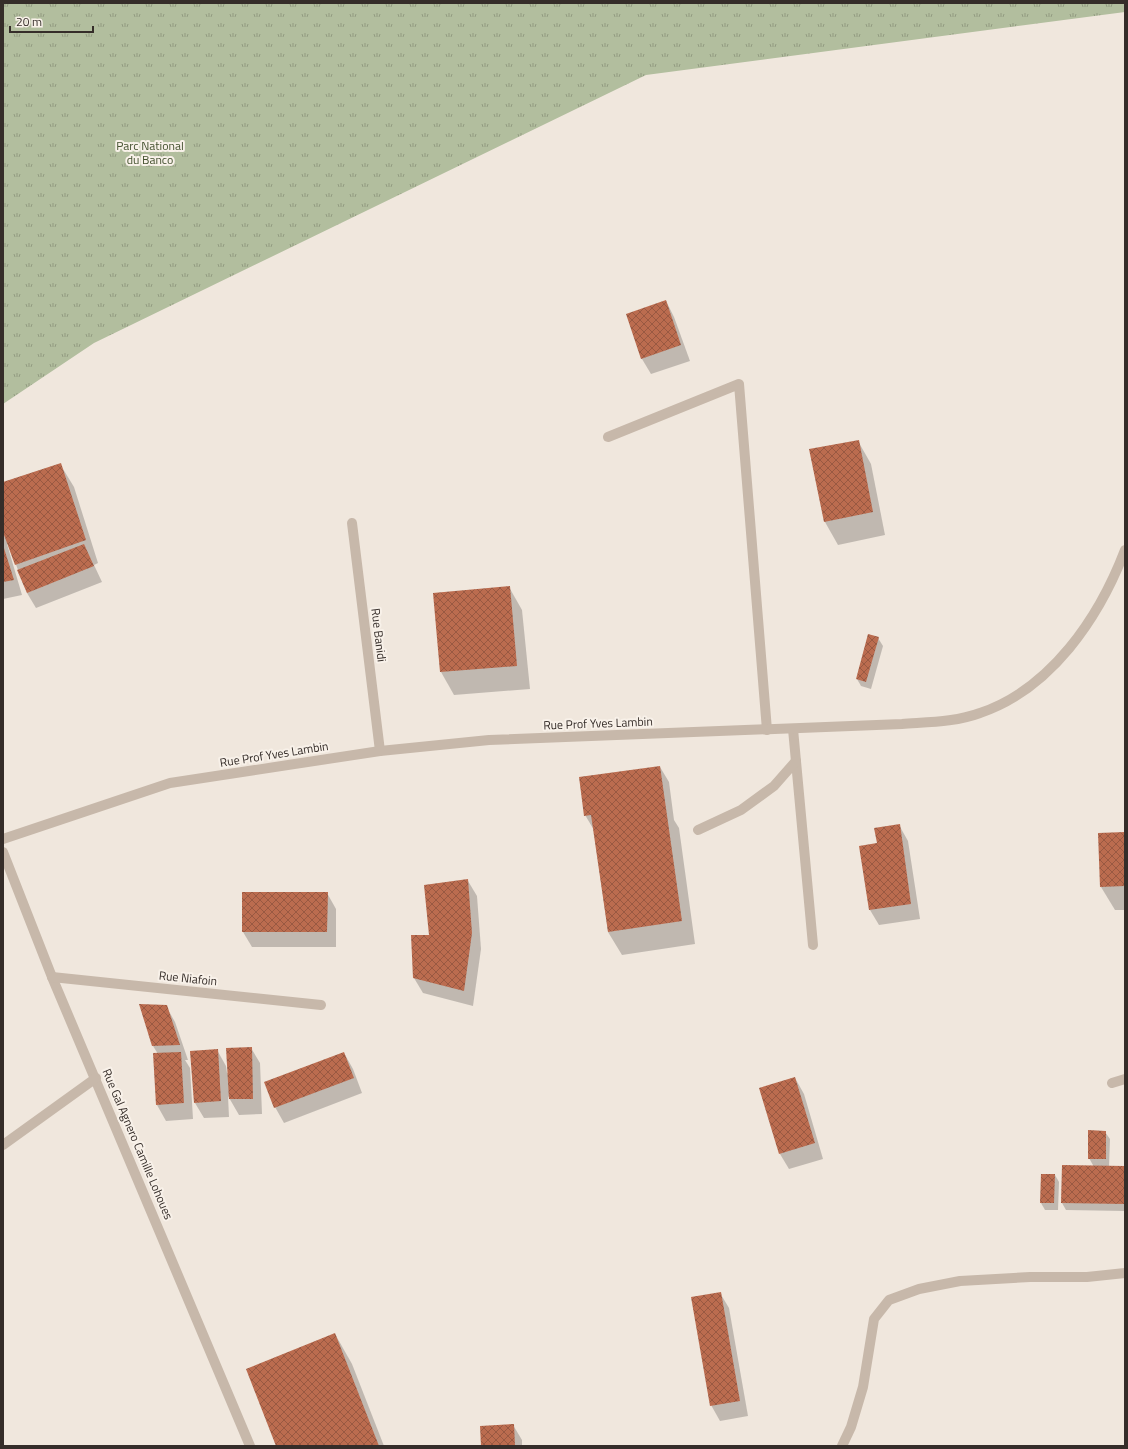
<svg xmlns="http://www.w3.org/2000/svg" width="1128" height="1449" viewBox="0 0 1128 1449" font-family="'Titillium Web',sans-serif">
<style>
.park{fill:url(#park-tufts)}
.shadow{fill:#0003}
.building{fill:url(#building-cross-hatch)}
.lines{fill:none;stroke-linecap:round;stroke-linejoin:round}
.service{stroke:#c7b8aa;stroke-width:10}
.minor{stroke:#c7b8aa;stroke-width:10}
.labels{text-anchor:middle;dominant-baseline:central;stroke-width:4;stroke-linejoin:round;paint-order:stroke}
.park-label{font-size:12px;fill:#44512f;stroke:#f8f1e9}
.street-label{font-size:12px;fill:#352d29;stroke:#f8f1e9}
</style>
<defs>
<pattern id="park-tufts" width="24" height="20" patternUnits="userSpaceOnUse"><rect width="24" height="20" fill="#b2be9e"/><path d="M3 7l-1-3M5 7V3M7 7l1-3M15 17l-1-3M17 17v-4M19 17l1-3" fill="none" stroke="#929b81"/></pattern>
<pattern id="building-cross-hatch" width="8" height="8" patternUnits="userSpaceOnUse"><rect width="8" height="8" fill="#bb6c4f"/><path d="M0 0l8 8M0 8l8-8" fill="none" stroke="#995942"/></pattern>
</defs>
<rect width="100%" height="100%" fill="#f0e7dd"/>
<polygon class="park" points="3,3 1125,3 1125,12 646,75 94,343 3,404"/>
<g class="shadow">
<polygon points="666,301 674,317 690,361 651,374 642,359 627,315"/>
<polygon points="858,441 871,464 885,535 838,545 825,522"/>
<polygon points="60,464 74,487 98,563 94,565 102,582 36,608 27,593 8,544 7,544 22,595 3,599 3,483"/>
<polygon points="509,587 522,610 530,689 454,695 441,672 434,594"/>
<polygon points="878,638 883,646 871,689 861,686 857,679"/>
<polygon points="660,767 669,782 674,820 679,828 695,944 622,955 608,932 594,830 585,815"/>
<polygon points="899,825 908,841 920,919 879,925 870,910 878,844"/>
<polygon points="1125,833 1125,910 1115,910 1101,887 1099,834"/>
<polygon points="468,881 477,896 481,949 473,1006 423,993 414,978"/>
<polygon points="327,893 336,909 336,947 252,947 243,932"/>
<polygon points="166,1006 175,1022 188,1060 185,1060 190,1068 193,1119 166,1121 157,1105 154,1054 158,1054 153,1046"/>
<polygon points="251,1048 260,1063 262,1114 239,1115 228,1096 229,1117 204,1118 195,1103 217,1050 226,1066 227,1073 229,1073"/>
<polygon points="344,1053 353,1069 362,1093 284,1123 275,1107"/>
<polygon points="795,1078 804,1094 823,1159 789,1169 780,1154"/>
<polygon points="1105,1132 1110,1139 1109,1167 1125,1167 1125,1211 1066,1210 1062,1203 1094,1167 1089,1158"/>
<polygon points="1055,1175 1059,1182 1058,1210 1045,1210 1041,1203"/>
<polygon points="720,1293 729,1308 748,1416 720,1421 711,1405"/>
<polygon points="335,1334 352,1364 384,1446 277,1446"/>
<polygon points="513,1425 522,1440 522,1446 482,1446"/>
</g>
<g class="building">
<polygon points="666,300 681,345 641,359 626,314"/>
<polygon points="859,440 873,512 824,522 809,449"/>
<polygon points="61,463 86,540 15,565 3,532 3,482"/>
<polygon points="84,544 94,566 27,593 17,570"/>
<polygon points="3,545 14,580 3,582"/>
<polygon points="510,586 517,666 440,672 433,593"/>
<polygon points="868,634 879,637 866,682 856,679"/>
<polygon points="660,766 682,921 608,932 591,815 584,816 579,777"/>
<polygon points="900,824 911,904 869,910 859,846 877,843 874,828"/>
<polygon points="1125,832 1125,886 1100,887 1098,833"/>
<polygon points="468,879 472,933 464,991 413,978 411,935 429,935 424,885"/>
<polygon points="242,892 328,892 327,932 242,932"/>
<polygon points="139,1004 167,1005 180,1045 152,1046"/>
<polygon points="252,1047 253,1099 229,1099 226,1048"/>
<polygon points="218,1049 221,1101 194,1103 190,1051"/>
<polygon points="181,1052 184,1103 156,1105 153,1053"/>
<polygon points="344,1052 354,1078 274,1108 264,1082"/>
<polygon points="795,1077 815,1143 779,1154 759,1088"/>
<polygon points="1088,1130 1106,1131 1106,1159 1088,1159"/>
<polygon points="1062,1165 1125,1166 1125,1204 1061,1203"/>
<polygon points="1041,1174 1055,1174 1054,1203 1040,1203"/>
<polygon points="721,1292 740,1401 710,1406 691,1297"/>
<polygon points="335,1333 379,1446 276,1446 246,1369"/>
<polygon points="514,1424 515,1446 481,1446 480,1426"/>
</g>
<g class="lines">
<g class="service">
<polyline points="793,729 813,945"/>
<polyline points="698,830 741,810 774,786 796,761"/>
<polyline points="1112,1083 1125,1079"/>
<polyline points="842,1446 851,1427 863,1387 874,1319 889,1300 919,1289 960,1281 1030,1277 1087,1277 1125,1273"/>
</g>
<g class="minor">
<polyline points="608,437 739,384 767,730"/>
<polyline points="352,523 380,751"/>
<path d="M3,839L170,783L380,751L489,740L902,724C928,722 956,722 980,713C1051,689 1099,618 1125,550"/>
<polyline points="3,852 52,977 250,1446"/>
<polyline points="52,977 321,1005"/>
<polyline points="3,1145 96,1078"/>
</g>
</g>
<g class="labels">
<g class="park-label">
<text x="150" y="145">Parc National<tspan x="150" dy="14">du Banco</tspan></text>
</g>
<g class="street-label">
<text transform="translate(379 635) rotate(83)">Rue Banidi</text>
<text transform="translate(598 723) rotate(-2)">Rue Prof Yves Lambin</text>
<text transform="translate(274 754) rotate(-9)">Rue Prof Yves Lambin</text>
<text transform="translate(188 978) rotate(6)">Rue Niafoin</text>
<text transform="translate(138 1144) rotate(67)">Rue Gal Agnero Camille Lohoues</text>
</g>
</g>
<rect width="1128" height="1449" fill="none" stroke="#352d29" stroke-width="8"/>
<path d="M10 26v6h83v-6" fill="none" stroke="#352d29" stroke-width="2"/>
<text x="16" y="26" font-size="12" fill="#352d29" stroke="#f8f1e9" stroke-width="3" paint-order="stroke">20 m</text>
</svg>
